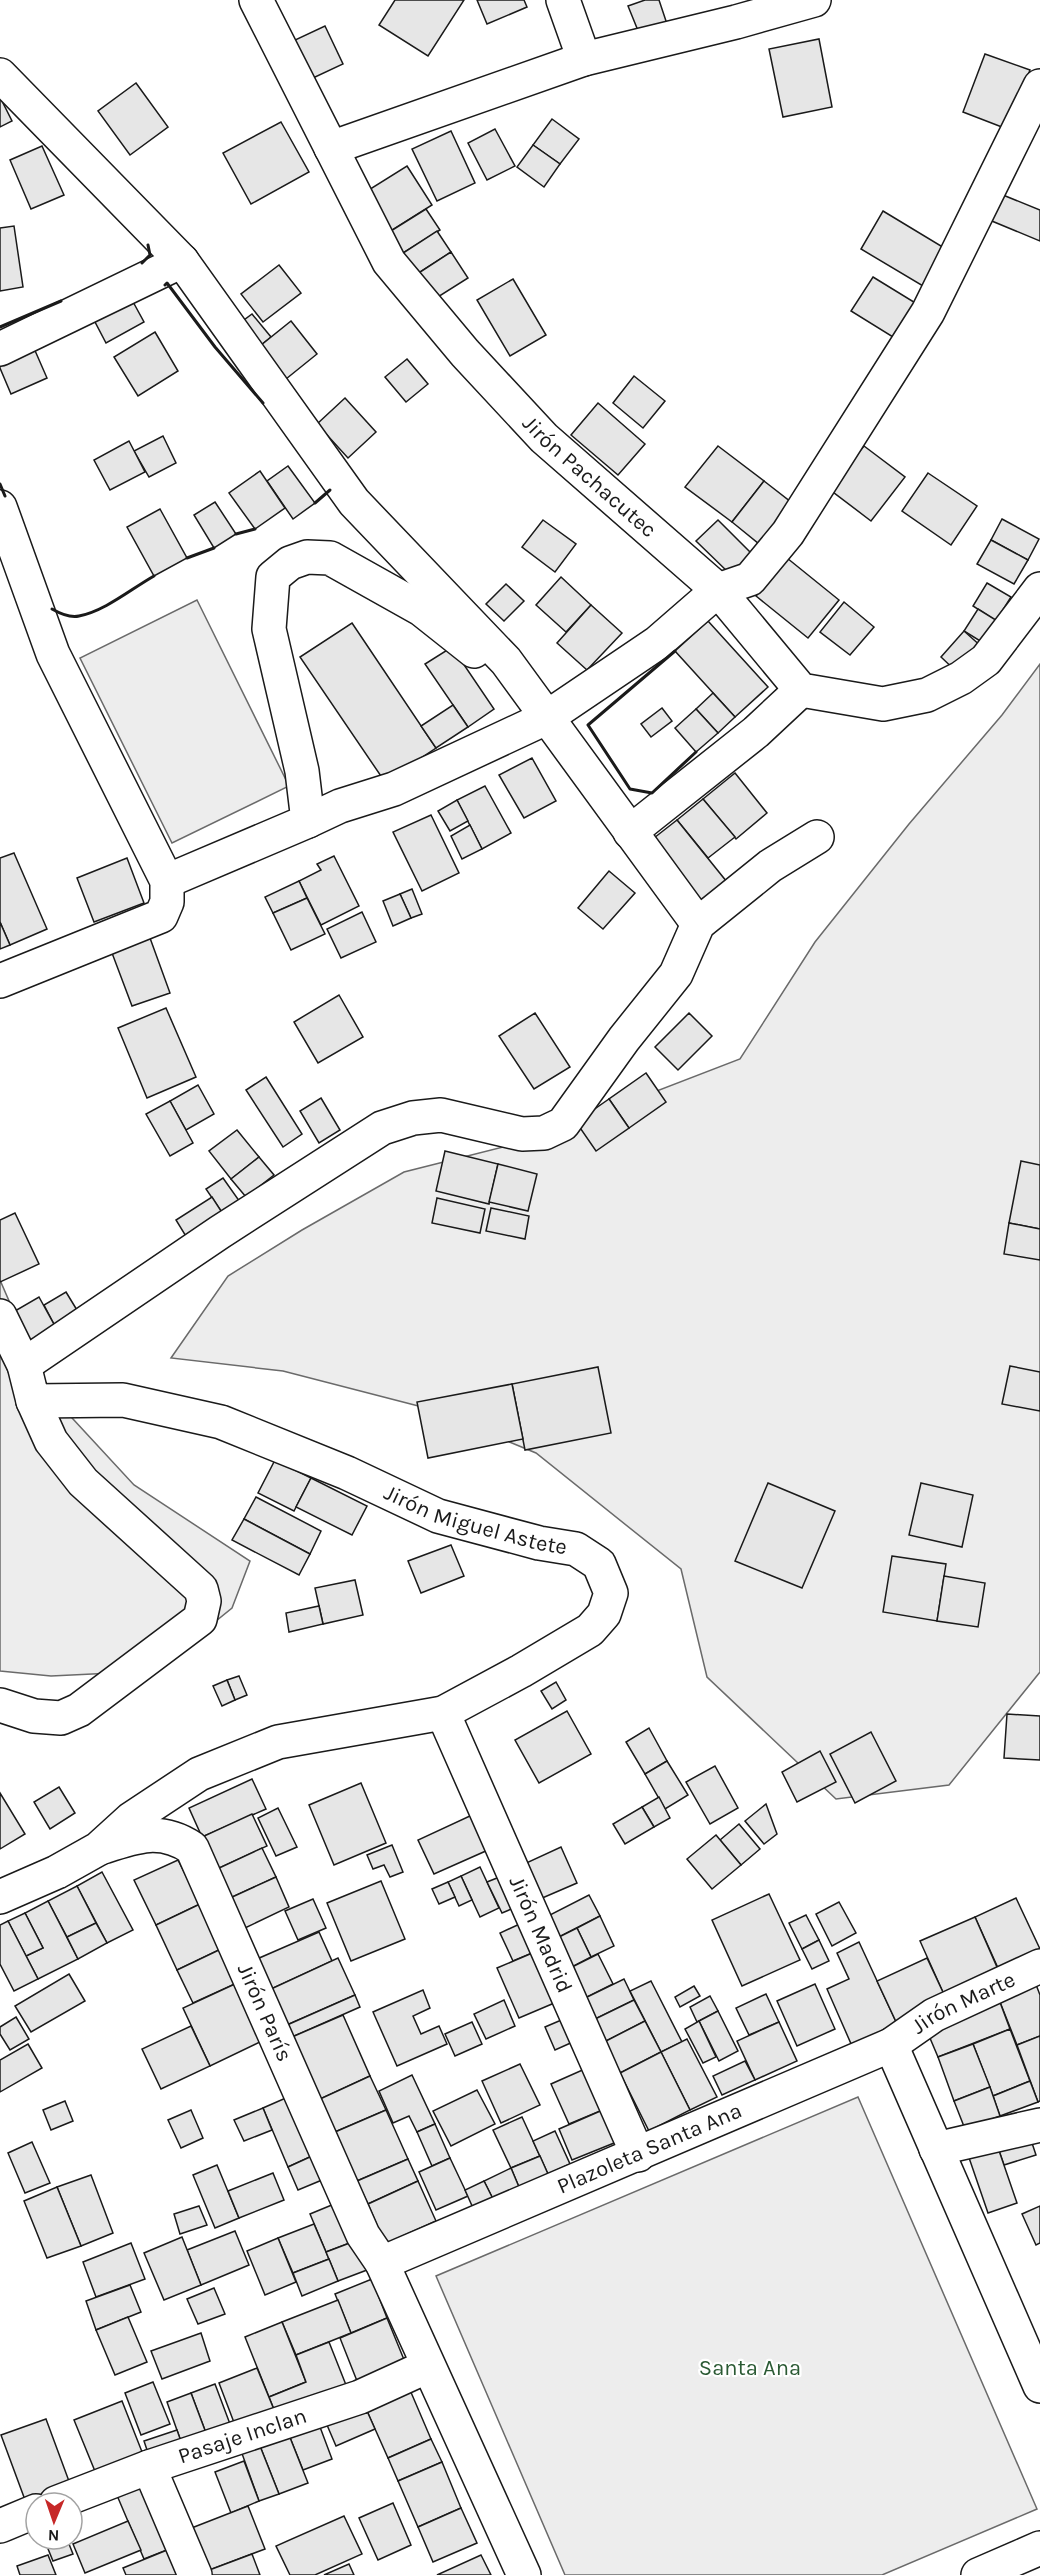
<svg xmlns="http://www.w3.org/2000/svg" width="1040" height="2575" viewBox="0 0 1040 2575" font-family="Karla,sans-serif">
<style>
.built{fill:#ededed;stroke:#6a6a6a;stroke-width:1.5}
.building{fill:#e6e6e6;stroke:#1a1a1a;stroke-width:1.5}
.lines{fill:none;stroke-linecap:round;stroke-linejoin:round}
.minor-casing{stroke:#1a1a1a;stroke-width:36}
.minor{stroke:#fff;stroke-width:33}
.wall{stroke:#1a1a1a;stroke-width:3}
.labels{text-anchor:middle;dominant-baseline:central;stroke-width:4.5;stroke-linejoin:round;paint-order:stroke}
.street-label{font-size:22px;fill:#1a1a1a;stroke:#fff}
.park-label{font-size:22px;fill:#2b5a34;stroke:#fff}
</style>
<rect width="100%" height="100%" fill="#fff"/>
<g class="built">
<polygon points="197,600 289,786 172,843 80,658"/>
<polygon points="1040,664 1040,1672 949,1785 836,1799 707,1677 681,1569 536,1453 430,1409 283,1371 171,1358 228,1276 302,1230 404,1172 527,1141 740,1059 815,942 909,824 1002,715"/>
<polygon points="0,1280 49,1393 134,1485 250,1561 232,1608 154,1671 51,1676 0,1671"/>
<polygon points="858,2097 1037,2509 882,2575 565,2575 436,2276"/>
</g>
<g class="building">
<polygon points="395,0 464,0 428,56 379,25"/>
<polygon points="477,0 524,0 527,7 487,24"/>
<polygon points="645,0 659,0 667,24 639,33 628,6"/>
<polygon points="325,26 343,64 313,78 295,40"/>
<polygon points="819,39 832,107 783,117 769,49"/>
<polygon points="985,54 1030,70 1007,129 963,112"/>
<polygon points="136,83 168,127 130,155 98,111"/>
<polygon points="0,97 12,121 0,127"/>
<polygon points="552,119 579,139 560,164 533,145"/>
<polygon points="281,122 309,172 251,204 223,153"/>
<polygon points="495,129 515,166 487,180 468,143"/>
<polygon points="451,131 475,183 437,201 412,149"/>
<polygon points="533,145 560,164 544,187 517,167"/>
<polygon points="42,146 64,195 31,209 10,160"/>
<polygon points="407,166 432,205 386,234 367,191"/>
<polygon points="998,193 1040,210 1040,241 987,219"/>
<polygon points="426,209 440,230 400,255 386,234"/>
<polygon points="883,211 946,249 923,286 861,249"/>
<polygon points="14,226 23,287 0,291 0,228"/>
<polygon points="437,231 451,252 414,276 400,255"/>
<polygon points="451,252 468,278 430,302 414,276"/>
<polygon points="279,265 301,293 263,322 241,294"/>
<polygon points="873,277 922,307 901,342 851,311"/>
<polygon points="513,279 546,335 510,356 477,300"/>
<polygon points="132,300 144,322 106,343 94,320"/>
<polygon points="252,314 271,337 255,350 236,326"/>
<polygon points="291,321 317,354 281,383 255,350"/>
<polygon points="155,332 178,371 138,396 114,357"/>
<polygon points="33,346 47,378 11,394 0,368 0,360"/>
<polygon points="407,359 428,384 406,402 385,377"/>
<polygon points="634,376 665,401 643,428 613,403"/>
<polygon points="345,398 376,432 348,458 317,424"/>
<polygon points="598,403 645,444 618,475 571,435"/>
<polygon points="163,436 176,463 149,477 134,451"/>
<polygon points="129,441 145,472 110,490 94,460"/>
<polygon points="718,446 764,481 732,522 685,487"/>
<polygon points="864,446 905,477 871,521 829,489"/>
<polygon points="288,466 315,503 293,519 267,481"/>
<polygon points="260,471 285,508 255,529 229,493"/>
<polygon points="928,473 977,506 951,545 902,511"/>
<polygon points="764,481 796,506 764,548 732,522"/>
<polygon points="215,502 236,534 214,548 194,515"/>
<polygon points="160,509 187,558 154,576 127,527"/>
<polygon points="1002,519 1039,539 1028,560 991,540"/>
<polygon points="543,520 576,544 555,572 522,547"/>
<polygon points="718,520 752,554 731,575 696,541"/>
<polygon points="991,540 1028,560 1014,584 977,564"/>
<polygon points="787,558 839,600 808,638 756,596"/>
<polygon points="561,577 591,605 566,632 536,605"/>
<polygon points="987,583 1011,597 996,621 973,606"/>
<polygon points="506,584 524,601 504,621 486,604"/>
<polygon points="844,602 874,627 850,655 820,632"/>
<polygon points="591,605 622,633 587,670 557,643"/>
<polygon points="978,609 999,622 985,644 964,631"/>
<polygon points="708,621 768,687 735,717 675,651"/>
<polygon points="352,623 436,748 385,782 300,657"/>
<polygon points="964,631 983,648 959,674 941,657"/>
<polygon points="452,647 494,709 468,727 425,664"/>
<polygon points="713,693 735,717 718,733 696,709"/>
<polygon points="453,705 468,727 436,748 421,726"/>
<polygon points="662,708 672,721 651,737 641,724"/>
<polygon points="696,709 718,733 696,752 675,728"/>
<polygon points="532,758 556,801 524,818 499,775"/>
<polygon points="735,773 767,813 736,839 703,799"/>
<polygon points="485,786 511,833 482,849 457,800"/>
<polygon points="703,799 735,837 708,858 677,820"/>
<polygon points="457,800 468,821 450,831 438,811"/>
<polygon points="431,815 459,873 422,891 393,832"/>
<polygon points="677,820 731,887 699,912 645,845"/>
<polygon points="470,825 482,849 462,859 451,836"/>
<polygon points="14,853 47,929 10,945 0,922 0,858"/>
<polygon points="334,856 359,906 321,925 299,881 321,870 317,864"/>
<polygon points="127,858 144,903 94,922 77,878"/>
<polygon points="609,871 635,893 603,929 578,908"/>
<polygon points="299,881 307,898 273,913 265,897"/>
<polygon points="412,889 422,914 411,918 400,894"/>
<polygon points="400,894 411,918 393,926 383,901"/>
<polygon points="307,898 325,934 291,950 273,913"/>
<polygon points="362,912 376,942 341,958 327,929"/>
<polygon points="0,922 10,945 0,949"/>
<polygon points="150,938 170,993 132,1006 112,953"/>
<polygon points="339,995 363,1037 318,1063 294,1022"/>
<polygon points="166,1008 196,1077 147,1098 118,1028"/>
<polygon points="535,1013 570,1067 534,1089 499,1036"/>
<polygon points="689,1013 712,1036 678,1070 655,1047"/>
<polygon points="646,1073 666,1102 629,1128 609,1099"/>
<polygon points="266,1077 302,1134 283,1147 246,1090"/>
<polygon points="198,1085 214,1114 186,1130 170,1101"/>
<polygon points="321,1098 340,1130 319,1143 300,1111"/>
<polygon points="609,1099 629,1128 596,1151 576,1122"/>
<polygon points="170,1101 193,1143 170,1156 146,1114"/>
<polygon points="237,1130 259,1157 231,1179 209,1151"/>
<polygon points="445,1151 498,1164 489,1204 436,1191"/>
<polygon points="259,1157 274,1175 246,1197 231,1179"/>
<polygon points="1021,1161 1040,1165 1040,1229 1009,1223"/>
<polygon points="498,1164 537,1174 528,1211 489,1202"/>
<polygon points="223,1178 240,1202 223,1214 206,1189"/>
<polygon points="212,1197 223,1214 187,1238 176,1220"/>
<polygon points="437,1198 485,1209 480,1233 432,1223"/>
<polygon points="491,1208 529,1216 525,1239 486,1231"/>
<polygon points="15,1213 39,1264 0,1282 0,1220"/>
<polygon points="1009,1223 1040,1229 1040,1260 1004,1254"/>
<polygon points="66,1292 80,1315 56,1328 44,1305"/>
<polygon points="39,1297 56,1328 26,1345 8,1315"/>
<polygon points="1010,1366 1040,1372 1040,1411 1002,1404"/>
<polygon points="598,1367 611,1433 525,1450 512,1384"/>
<polygon points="512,1384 523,1439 428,1458 417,1402"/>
<polygon points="275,1460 311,1478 294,1511 258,1493"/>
<polygon points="311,1478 367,1506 352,1535 296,1507"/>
<polygon points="768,1483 835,1511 802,1588 735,1561"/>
<polygon points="921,1483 973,1495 962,1547 909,1535"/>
<polygon points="256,1497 321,1531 310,1554 244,1519"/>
<polygon points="244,1519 310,1554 299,1575 232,1540"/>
<polygon points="451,1545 464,1576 421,1593 408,1561"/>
<polygon points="892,1556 946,1564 937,1621 883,1612"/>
<polygon points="944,1576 985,1583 978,1627 937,1621"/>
<polygon points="355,1580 363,1615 323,1624 315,1588"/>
<polygon points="319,1606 323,1624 289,1632 286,1613"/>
<polygon points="239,1676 247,1695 235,1700 227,1680"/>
<polygon points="227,1680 235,1700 222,1706 213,1686"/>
<polygon points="556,1682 566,1700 552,1709 541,1691"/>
<polygon points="567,1711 591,1754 539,1783 515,1740"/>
<polygon points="1007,1714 1040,1716 1040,1760 1004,1758"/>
<polygon points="649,1728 667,1761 645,1774 626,1742"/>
<polygon points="871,1732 896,1781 855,1803 830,1754"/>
<polygon points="820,1751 836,1782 797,1802 782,1772"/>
<polygon points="667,1761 688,1795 665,1809 645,1774"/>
<polygon points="715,1766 738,1808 710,1824 686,1782"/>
<polygon points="252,1779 266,1809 202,1837 189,1808"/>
<polygon points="361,1783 386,1843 334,1865 309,1805"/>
<polygon points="59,1787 75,1813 50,1829 34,1802"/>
<polygon points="0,1793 25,1834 0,1849"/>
<polygon points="659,1797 670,1818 654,1827 642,1807"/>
<polygon points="766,1804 777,1834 764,1844 745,1821"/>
<polygon points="642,1807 654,1827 625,1844 613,1824"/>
<polygon points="278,1808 297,1847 276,1856 258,1818"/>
<polygon points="252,1814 267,1846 217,1869 202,1837"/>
<polygon points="472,1815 488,1850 434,1874 418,1840"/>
<polygon points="739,1824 760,1849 741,1865 720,1840"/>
<polygon points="716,1835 741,1865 712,1889 687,1859"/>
<polygon points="392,1845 403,1872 390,1877 384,1865 373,1869 367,1855"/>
<polygon points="561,1847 577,1883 540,1899 524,1864"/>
<polygon points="262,1848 276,1877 230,1898 217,1869"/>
<polygon points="178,1860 200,1904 156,1925 134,1880"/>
<polygon points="480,1867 499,1908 480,1917 461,1876"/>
<polygon points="102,1872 133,1930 107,1943 77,1886"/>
<polygon points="461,1876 472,1900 459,1906 448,1882"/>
<polygon points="502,1876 516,1907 502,1913 487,1882"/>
<polygon points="276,1877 289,1907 245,1928 230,1898"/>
<polygon points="381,1881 405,1939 351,1961 327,1903"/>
<polygon points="448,1882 455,1897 439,1904 432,1889"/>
<polygon points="77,1886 96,1923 67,1937 48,1901"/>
<polygon points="769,1894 800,1960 742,1986 712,1920"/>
<polygon points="589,1895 600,1916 553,1940 542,1919"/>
<polygon points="1016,1898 1040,1949 998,1968 975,1917"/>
<polygon points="313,1899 326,1928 298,1940 285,1911"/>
<polygon points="48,1901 78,1959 38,1979 26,1956 43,1948 25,1913"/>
<polygon points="839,1902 856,1933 832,1946 816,1914"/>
<polygon points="200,1904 221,1949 177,1970 156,1925"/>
<polygon points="25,1913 43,1948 26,1956 8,1921"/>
<polygon points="806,1915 819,1940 802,1949 789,1923"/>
<polygon points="600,1916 614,1946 591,1957 577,1928"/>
<polygon points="975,1917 1000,1974 946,1999 920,1941"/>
<polygon points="8,1921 38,1979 14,1991 0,1964 0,1925"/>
<polygon points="524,1922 537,1951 513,1961 500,1933"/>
<polygon points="96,1923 107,1943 78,1959 67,1937"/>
<polygon points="577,1928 591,1957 568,1969 553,1940"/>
<polygon points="319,1932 332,1961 271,1989 257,1959"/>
<polygon points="819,1940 829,1961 812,1969 802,1949"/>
<polygon points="859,1942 898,2026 852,2046 827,1989 849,1979 837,1953"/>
<polygon points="221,1949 237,1983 193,2003 177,1970"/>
<polygon points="537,1951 559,2001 519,2018 497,1968"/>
<polygon points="598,1954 613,1984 583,1999 568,1969"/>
<polygon points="338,1958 355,1995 287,2025 271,1989"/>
<polygon points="927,1958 948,2003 898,2026 877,1981"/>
<polygon points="69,1974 85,2001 31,2032 15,2006"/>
<polygon points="624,1979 634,2000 593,2020 583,1999"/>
<polygon points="651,1981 682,2042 661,2052 630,1991"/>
<polygon points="1035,1982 1040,1995 1040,2036 1017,2045 998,1997"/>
<polygon points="237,1983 264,2040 210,2066 183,2008"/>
<polygon points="815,1984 835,2029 797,2046 777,2001"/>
<polygon points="694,1986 700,1996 680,2007 675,1997"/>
<polygon points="423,1990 430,2008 413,2016 421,2034 439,2026 447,2044 397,2066 373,2012"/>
<polygon points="766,1994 779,2022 749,2035 736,2008"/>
<polygon points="355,1995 360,2007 292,2037 287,2025"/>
<polygon points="710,1996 718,2011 697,2022 690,2007"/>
<polygon points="998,1997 1010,2029 938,2057 924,2024"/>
<polygon points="504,2000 515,2026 486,2039 474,2014"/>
<polygon points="634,2000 645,2021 604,2042 593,2020"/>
<polygon points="718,2011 738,2051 719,2061 699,2021"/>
<polygon points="343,2015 370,2076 320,2099 292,2037"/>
<polygon points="16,2017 29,2039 10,2050 0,2034 0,2027"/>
<polygon points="566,2018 575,2041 555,2050 545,2027"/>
<polygon points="645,2021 661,2052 620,2073 604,2042"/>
<polygon points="699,2021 716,2057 703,2063 685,2029"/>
<polygon points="472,2022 482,2044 455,2056 445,2034"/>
<polygon points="779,2022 797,2061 755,2080 737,2041"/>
<polygon points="191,2026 210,2066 161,2089 142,2049"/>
<polygon points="1010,2029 1030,2081 993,2096 973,2044"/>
<polygon points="1040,2036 1040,2101 1038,2102 1017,2045"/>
<polygon points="687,2039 717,2097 690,2110 661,2052"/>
<polygon points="28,2044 42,2068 0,2092 0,2060"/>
<polygon points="973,2044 990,2087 954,2101 938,2057"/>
<polygon points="661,2052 690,2110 649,2131 620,2073"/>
<polygon points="745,2061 755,2080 722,2095 713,2076"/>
<polygon points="520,2064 540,2105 501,2123 482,2081"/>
<polygon points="587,2068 605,2109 569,2124 551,2084"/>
<polygon points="412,2075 435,2124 417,2132 409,2116 393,2123 379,2091"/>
<polygon points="370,2076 386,2110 335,2132 320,2099"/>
<polygon points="1030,2081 1038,2102 1000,2116 993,2096"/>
<polygon points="990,2087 1000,2116 965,2129 954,2101"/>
<polygon points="477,2090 495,2124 451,2146 433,2111"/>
<polygon points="288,2097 312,2156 288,2167 263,2108"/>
<polygon points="65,2101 73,2121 51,2130 43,2110"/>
<polygon points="263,2108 272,2130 244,2141 234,2120"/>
<polygon points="605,2109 619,2141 572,2160 559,2129"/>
<polygon points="191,2110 203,2138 181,2148 168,2120"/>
<polygon points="386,2110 408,2159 357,2181 335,2132"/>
<polygon points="522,2117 540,2156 511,2168 493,2130"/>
<polygon points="435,2124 450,2158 432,2166 417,2132"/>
<polygon points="1027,2128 1036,2155 1004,2165 995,2139"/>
<polygon points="555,2131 570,2164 548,2174 533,2141"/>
<polygon points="995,2139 1017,2203 988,2213 966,2149"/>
<polygon points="32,2142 50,2183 25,2193 8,2153"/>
<polygon points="312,2156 322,2180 298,2190 288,2167"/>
<polygon points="540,2156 548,2174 519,2187 511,2168"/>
<polygon points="450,2158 468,2196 436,2210 419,2172"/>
<polygon points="408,2159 418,2181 368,2204 357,2181"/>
<polygon points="217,2165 239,2218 215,2228 193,2175"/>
<polygon points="511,2168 519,2187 493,2199 484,2181"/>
<polygon points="273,2173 284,2200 239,2218 228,2191"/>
<polygon points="91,2175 113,2233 81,2246 57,2187"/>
<polygon points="418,2181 436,2221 385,2244 368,2204"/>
<polygon points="484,2181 493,2199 473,2208 465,2190"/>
<polygon points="57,2187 81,2246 47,2258 24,2201"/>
<polygon points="339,2202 355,2241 326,2252 310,2214"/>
<polygon points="199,2206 207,2225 180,2234 174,2214"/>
<polygon points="1040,2206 1040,2243 1036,2245 1022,2214"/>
<polygon points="314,2224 329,2259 293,2273 278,2238"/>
<polygon points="235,2231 249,2265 201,2285 187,2250"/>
<polygon points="182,2237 201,2285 164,2300 144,2253"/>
<polygon points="278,2238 296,2282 265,2295 247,2251"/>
<polygon points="355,2241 367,2270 338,2281 326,2252"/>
<polygon points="131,2243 145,2279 96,2297 83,2262"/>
<polygon points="329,2259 338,2281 302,2296 293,2273"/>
<polygon points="372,2279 387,2318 351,2333 335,2294"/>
<polygon points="130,2285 141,2312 96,2330 86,2301"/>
<polygon points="214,2288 225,2314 198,2324 187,2299"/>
<polygon points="338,2300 351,2333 296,2355 282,2322"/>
<polygon points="128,2317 147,2362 115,2375 96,2330"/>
<polygon points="387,2318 407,2367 359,2386 340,2338"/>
<polygon points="282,2322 306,2382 269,2397 245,2337"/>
<polygon points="201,2333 210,2361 162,2379 151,2351"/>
<polygon points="329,2342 348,2390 277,2417 269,2397 306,2382 296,2355"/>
<polygon points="257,2368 277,2417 238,2433 219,2383"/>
<polygon points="153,2382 170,2424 141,2435 125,2393"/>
<polygon points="407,2383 431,2439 388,2458 363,2402"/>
<polygon points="215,2384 233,2432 209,2441 191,2393"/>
<polygon points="191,2393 209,2441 184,2450 167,2402"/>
<polygon points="122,2401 146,2462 99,2481 74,2420"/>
<polygon points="363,2402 375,2429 336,2446 324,2418"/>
<polygon points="46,2419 73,2492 28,2508 1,2435"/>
<polygon points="317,2419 332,2459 303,2470 287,2430"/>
<polygon points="177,2430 184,2450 151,2462 144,2441"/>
<polygon points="287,2430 308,2483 279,2494 258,2441"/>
<polygon points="431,2439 442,2462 398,2481 388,2458"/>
<polygon points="258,2441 279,2494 259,2501 240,2448"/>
<polygon points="244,2461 259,2501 231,2513 215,2472"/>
<polygon points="442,2462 461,2508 418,2527 398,2481"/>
<polygon points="141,2474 172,2548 144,2559 113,2486"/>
<polygon points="393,2503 411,2545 378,2560 359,2518"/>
<polygon points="248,2506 265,2549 204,2572 189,2529"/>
<polygon points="461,2508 477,2543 433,2562 418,2527"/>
<polygon points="344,2516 362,2554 315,2575 290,2575 276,2546"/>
<polygon points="128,2521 141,2550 85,2573 73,2544"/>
<polygon points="44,2539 67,2539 73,2554 53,2561"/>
<polygon points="172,2548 183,2575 126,2575 123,2568"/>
<polygon points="252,2554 260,2575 206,2575 204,2572"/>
<polygon points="48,2555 56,2575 20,2575 17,2566"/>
<polygon points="481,2555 491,2575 437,2575"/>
<polygon points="349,2564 354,2575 324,2575"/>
</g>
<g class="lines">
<g class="minor-casing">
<g id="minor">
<path id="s1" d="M256,0L389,262L465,353L544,438L718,590L801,690L883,704L927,695L961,678L986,660L1040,589"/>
<polyline points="563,0 584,59"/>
<polyline points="0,75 182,261 354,502 506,661 698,924"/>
<polyline points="331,148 584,59 736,22 814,0"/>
<polyline points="0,349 182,261"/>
<polyline points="0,507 53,654 167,881 167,902 161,916 0,981"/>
<polyline points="308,821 340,806 394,789 546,718 657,643 718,590 750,579 788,533 928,312 1040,86"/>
<polyline points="630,832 756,732 801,690"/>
<polyline points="167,881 308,821 302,771 269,629 273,577 290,563 307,557 330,558 421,609 474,651"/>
<path id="s2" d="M0,1316L24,1365L33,1401L123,1400L221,1422L347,1473L438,1516L539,1543L576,1549L599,1564L611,1593L604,1614L590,1630L521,1671L443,1713L278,1742L199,1774L131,1819L98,1849L57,1872L0,1897"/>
<polyline points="24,1365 220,1232 382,1128 413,1118 441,1115 522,1134 544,1133 563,1124 624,1039 676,974 698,924 770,866 817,837"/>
<polyline points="0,1705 34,1716 61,1718 79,1710 200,1619 204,1601 201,1589 83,1482 51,1441 33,1401"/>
<path id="s3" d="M443,1713L638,2155"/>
<path id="s4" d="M103,1847C136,1836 161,1827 192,1848L363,2235L382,2263L524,2575"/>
<polyline points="891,2045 1040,2386"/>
<polyline points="936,2149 1040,2125"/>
<path id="s5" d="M382,2263L891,2045L934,2015L1040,1966"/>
<polyline points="149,2467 195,2575"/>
<path id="s6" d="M56,2503L149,2467L360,2397L428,2366"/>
<polyline points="0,2526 36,2511"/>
<polyline points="978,2575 1040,2548"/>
</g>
</g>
<use href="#minor" class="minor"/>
<g class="wall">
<polyline points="142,263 150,255 148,245"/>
<polyline points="165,285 167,283 215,347 263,403"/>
<polyline points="0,327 61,301"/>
<polyline points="0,484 5,496"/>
<polyline points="315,503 330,490"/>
<polyline points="236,534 255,529"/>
<polyline points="187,558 214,548"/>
<path d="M52,609C59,613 70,618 79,616C105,611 131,589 154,576"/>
<polyline points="675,651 588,725 630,789 652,793 696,752"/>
</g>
</g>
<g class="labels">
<g class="street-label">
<text stroke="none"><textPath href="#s1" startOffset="588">Jirón Pachacutec</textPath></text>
<text stroke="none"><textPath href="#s2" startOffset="556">Jirón Miguel Astete</textPath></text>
<text stroke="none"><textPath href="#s3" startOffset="242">Jirón Madrid</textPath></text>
<text stroke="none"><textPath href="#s5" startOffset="638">Jirón Marte</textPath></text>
<text stroke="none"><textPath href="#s4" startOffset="273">Jirón París</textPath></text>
<text stroke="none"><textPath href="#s5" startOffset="291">Plazoleta Santa Ana</textPath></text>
<text stroke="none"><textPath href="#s6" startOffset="198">Pasaje Inclan</textPath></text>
</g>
<g class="park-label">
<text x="750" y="2368">Santa Ana</text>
</g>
</g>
<g transform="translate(54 2521) rotate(182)"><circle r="28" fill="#ffffff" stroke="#a3a3a3" stroke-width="1.5"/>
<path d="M0-4.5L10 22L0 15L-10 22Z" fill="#c62828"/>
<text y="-9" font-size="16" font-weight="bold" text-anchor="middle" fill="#1a1a1a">N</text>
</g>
</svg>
